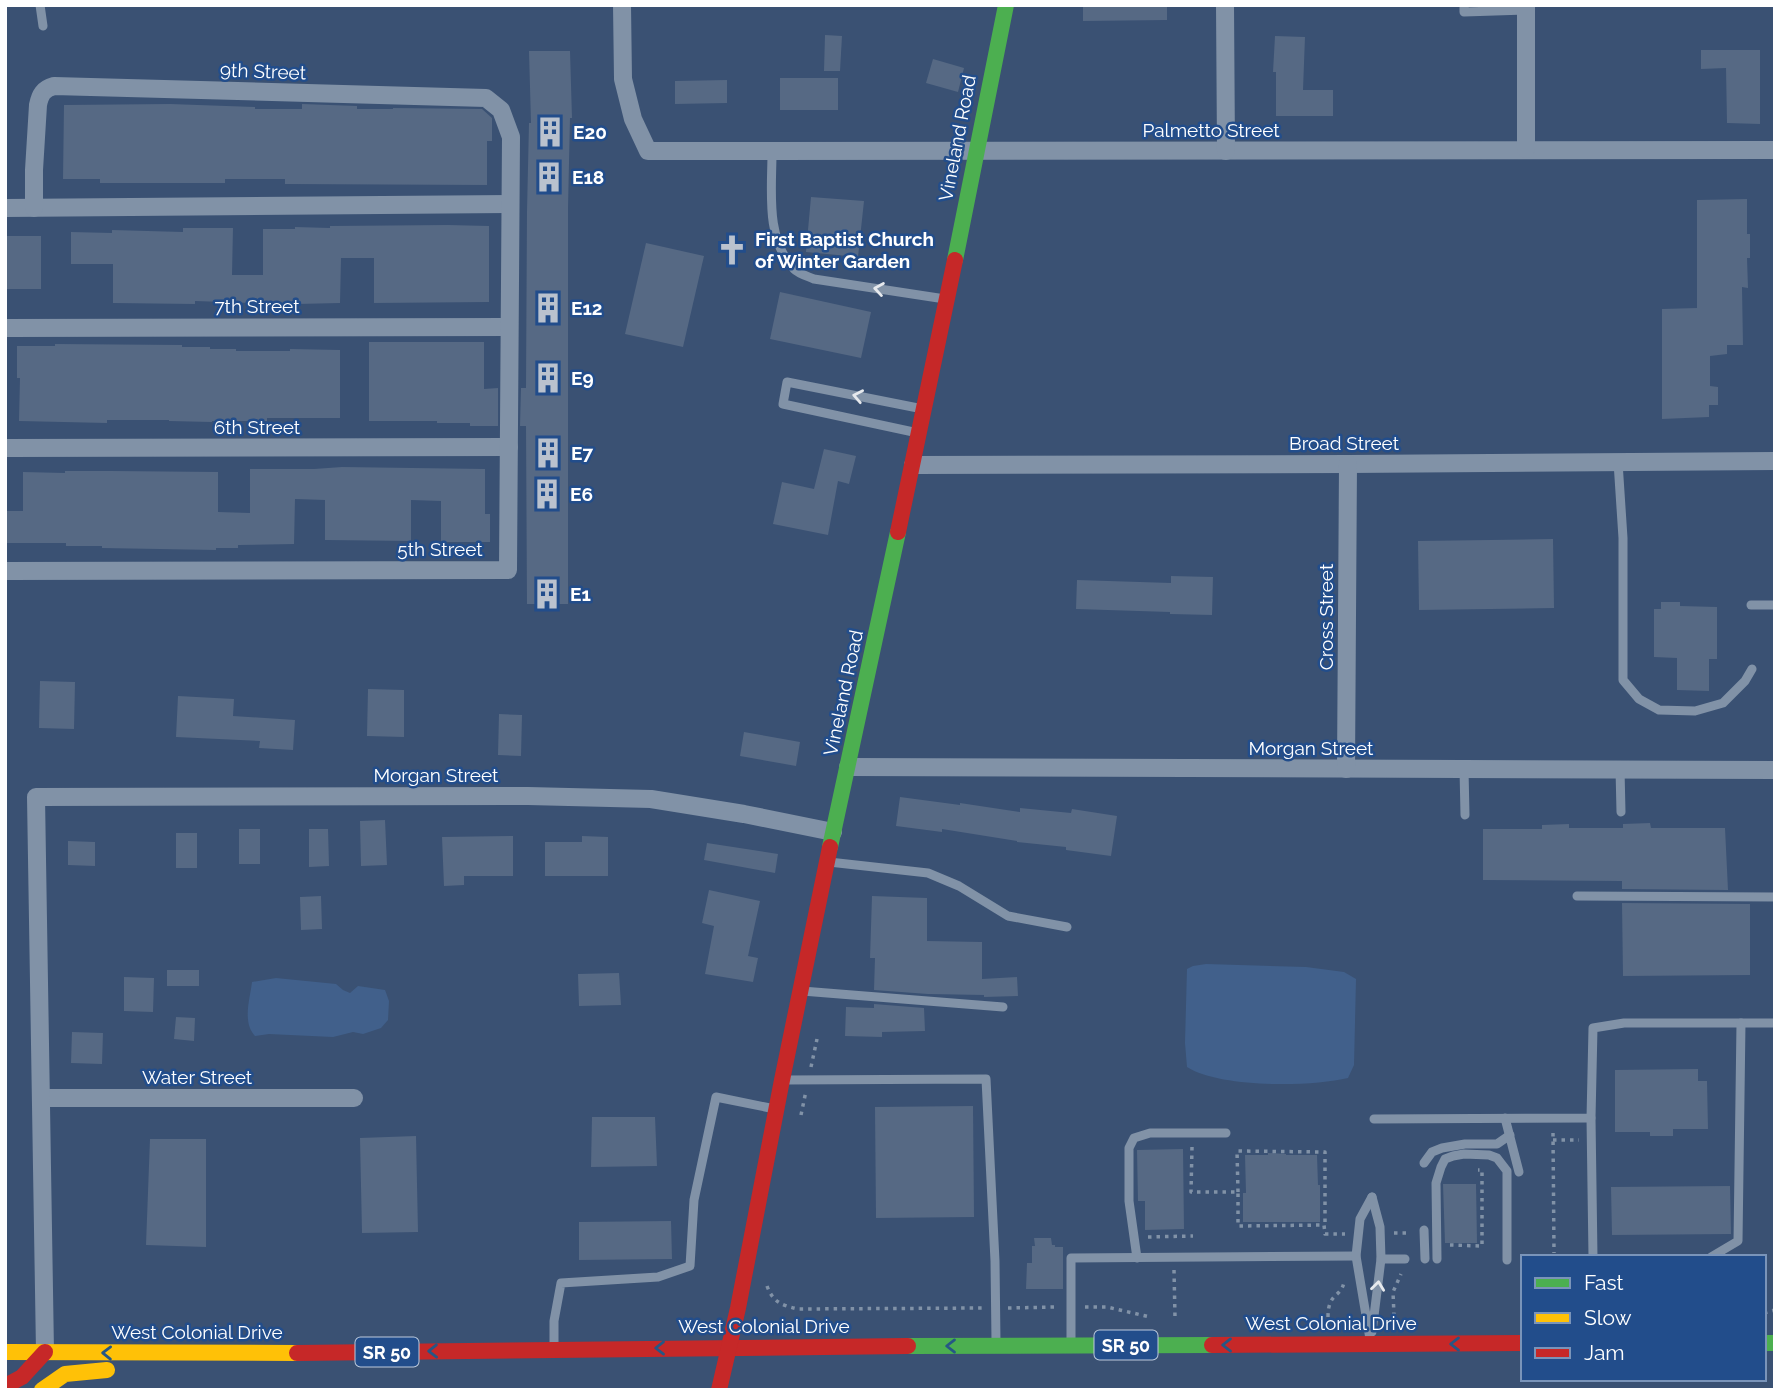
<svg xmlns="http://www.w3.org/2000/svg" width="1780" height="1395" viewBox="0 0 1780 1395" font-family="Raleway,sans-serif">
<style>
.water{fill:#41608b}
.building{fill:#566984}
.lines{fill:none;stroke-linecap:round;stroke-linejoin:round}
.path{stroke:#8192a7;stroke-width:3.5;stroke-dasharray:3.5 5;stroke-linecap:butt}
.lane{stroke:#8192a7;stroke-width:9}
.street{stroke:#8192a7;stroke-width:18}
.fast{stroke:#4caf50;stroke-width:16}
.slow{stroke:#ffc107;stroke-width:16}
.jam{stroke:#c62828;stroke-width:16}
.oneway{stroke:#e6e9ed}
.oneway2{stroke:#265785}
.labels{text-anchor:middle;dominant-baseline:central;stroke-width:5;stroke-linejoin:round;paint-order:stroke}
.shield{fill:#224d8b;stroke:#bdcadc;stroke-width:2}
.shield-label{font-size:18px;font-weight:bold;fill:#fff}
.street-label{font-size:19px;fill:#fff;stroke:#224d8b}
.poi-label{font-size:19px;font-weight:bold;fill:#fff;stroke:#224d8b;text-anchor:start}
</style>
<rect width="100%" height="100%" fill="#3a5173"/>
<g class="water">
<path d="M1206,964L1306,967L1344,972L1356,979L1354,1065L1348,1078C1310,1087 1220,1088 1187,1067L1185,1043L1187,969L1193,966Z"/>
<path d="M276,978L336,984L343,990L350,993L358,986L385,990L389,1001L388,1020L381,1028L363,1034L353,1032L333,1037L269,1034L255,1036C242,1022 250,999 252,982Z"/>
</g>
<g class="building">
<polygon points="1083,5 1167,5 1167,20 1083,21"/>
<polygon points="825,35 842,36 840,71 824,71"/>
<polygon points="1275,36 1305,37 1303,90 1333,90 1333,116 1276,116 1276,72 1273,72"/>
<polygon points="1701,50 1760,50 1760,124 1727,123 1726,68 1701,69"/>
<polygon points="529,51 570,51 572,118 570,118 568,208 568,604 527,604 526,426 520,426 521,388 526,388 527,211 529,123 531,123"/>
<polygon points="933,59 964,68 958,92 926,83"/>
<rect x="780" y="78" width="58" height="32"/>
<polygon points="727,80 727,103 675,104 675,81"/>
<polygon points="170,104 255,107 255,109 302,109 302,104 357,106 357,109 393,109 393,108 482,109 492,118 492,141 487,141 487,185 285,184 285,179 225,179 225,183 100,183 100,179 63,179 64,105"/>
<polygon points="811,197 864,201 858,257 806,252"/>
<polygon points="1747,199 1747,234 1750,234 1750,258 1747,258 1748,288 1742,287 1743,345 1727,345 1727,354 1710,356 1710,386 1718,387 1718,405 1709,405 1709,417 1662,419 1662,309 1697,308 1697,200"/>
<polygon points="448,225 489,226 489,302 374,303 374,258 341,258 340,303 251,305 251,303 195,301 195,304 113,303 113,264 71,264 71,232 112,233 112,230 183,232 183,228 233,228 232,275 263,275 263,229 295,229 295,227 330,228 330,226"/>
<rect x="5" y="236" width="36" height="53"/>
<polygon points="646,243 704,256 683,347 625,334"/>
<polygon points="780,292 871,312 861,358 770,339"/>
<polygon points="369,342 484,342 484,389 498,388 498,426 470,426 470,423 437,423 437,421 369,421"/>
<polygon points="55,344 182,345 182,347 210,347 210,349 236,349 236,351 290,351 290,349 340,350 340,418 267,418 267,421 212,421 212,422 169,421 169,420 107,420 107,423 19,421 20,378 17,378 17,346 55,346"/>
<polygon points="824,449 856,456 849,484 838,481 828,535 773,524 782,482 814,489"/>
<polygon points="342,467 485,469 485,514 490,514 490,542 441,542 441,501 411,500 411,541 325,540 325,500 295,499 294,544 238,545 238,548 216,548 216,550 102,548 102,546 66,546 66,543 5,543 5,511 23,511 23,472 65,473 65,471 113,471 218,472 218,512 250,513 250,469 314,469"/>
<polygon points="1553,539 1554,608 1419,610 1418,541"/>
<polygon points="1171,576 1213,577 1212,615 1170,614 1170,612 1076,609 1077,580 1171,583"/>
<polygon points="1661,602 1680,602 1680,606 1717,607 1717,659 1709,659 1709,691 1677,690 1677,658 1654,657 1654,609 1661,609"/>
<polygon points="40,681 75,682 74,729 39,728"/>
<polygon points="368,689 404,690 404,737 367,736"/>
<polygon points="178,696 234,699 233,716 295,720 293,750 259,748 260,741 176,737"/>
<polygon points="499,714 522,715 521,756 498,755"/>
<polygon points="744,732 800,742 796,766 740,756"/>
<polygon points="900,797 960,805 960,803 1020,812 1020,808 1071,813 1072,809 1117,816 1111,856 1066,850 1066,847 1017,842 1017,841 942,829 942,832 896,826"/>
<polygon points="385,820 387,865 361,866 360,821"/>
<polygon points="1650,823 1651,828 1725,828 1728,890 1622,889 1622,881 1483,880 1483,829 1542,829 1542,825 1569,824 1569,828 1623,828 1623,824"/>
<rect x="239" y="829" width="21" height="35"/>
<polygon points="309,829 328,829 329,866 309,867"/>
<rect x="176" y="833" width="21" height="35"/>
<polygon points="513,836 513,876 464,876 464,885 444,886 442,837"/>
<polygon points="582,836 608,837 608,876 545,876 545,842 582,842"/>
<polygon points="68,841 95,842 95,866 68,865"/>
<polygon points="707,843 778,854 775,873 704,860"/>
<polygon points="709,890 760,901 748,956 758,958 753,982 705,974 714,926 702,923"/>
<polygon points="321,896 322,929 301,930 300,897"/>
<polygon points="872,896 927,898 927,941 982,942 982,979 1017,977 1018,996 984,997 984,995 928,994 874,990 875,958 870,958"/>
<polygon points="1622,903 1750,904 1750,975 1623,976"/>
<rect x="167" y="970" width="32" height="16"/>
<polygon points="619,973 621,1005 579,1006 578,974"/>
<polygon points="124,977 154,978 153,1012 124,1011"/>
<polygon points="874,1004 924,1008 925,1031 882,1032 882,1037 845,1036 846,1007 874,1008"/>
<polygon points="176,1017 195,1018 194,1041 174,1039"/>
<polygon points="72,1032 103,1033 102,1064 71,1063"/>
<polygon points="1698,1069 1698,1081 1707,1081 1708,1129 1673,1129 1673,1136 1650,1136 1650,1132 1615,1132 1615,1070"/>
<polygon points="973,1106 974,1217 876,1218 875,1107"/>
<polygon points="592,1117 655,1117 657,1166 591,1167"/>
<polygon points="416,1136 418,1232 362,1233 360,1138"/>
<polygon points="150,1139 206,1139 206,1247 146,1245"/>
<polygon points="1183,1149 1184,1229 1145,1230 1145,1201 1138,1201 1137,1150"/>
<polygon points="1268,1153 1286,1154 1286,1155 1317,1155 1318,1185 1320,1185 1320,1222 1243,1222 1243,1193 1246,1193 1245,1155 1268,1155"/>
<polygon points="1443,1184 1476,1184 1477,1243 1445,1243"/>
<polygon points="1730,1186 1731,1234 1612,1235 1611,1187"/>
<polygon points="671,1221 672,1259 579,1260 579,1222"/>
<polygon points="1034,1238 1051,1238 1052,1245 1055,1245 1055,1247 1063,1247 1063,1289 1026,1289 1027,1263 1032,1263 1032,1246 1035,1246"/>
</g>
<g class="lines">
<g class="path">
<polyline points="811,1067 817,1039"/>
<polyline points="801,1115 806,1091"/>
<polyline points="1553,1133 1554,1253"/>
<polyline points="1553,1140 1579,1140"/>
<polyline points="1192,1147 1191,1192 1238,1192 1238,1226 1324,1225 1325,1234 1345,1234"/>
<polyline points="1238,1192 1237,1151 1325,1152 1325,1222 1324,1225"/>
<polyline points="1394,1233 1411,1233"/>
<polyline points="1148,1237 1193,1236"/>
<polyline points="1450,1245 1482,1246 1482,1170 1478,1170"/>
<polyline points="1174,1270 1175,1317"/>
<path d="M767,1286C773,1302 781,1305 798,1309L983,1308"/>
<polyline points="1085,1307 1107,1307 1150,1317"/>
<polyline points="1008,1308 1056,1307"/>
<polyline points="1764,1313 1775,1310"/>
<polyline points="1394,1316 1393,1292 1401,1274"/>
<path d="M1328,1317C1328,1292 1341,1298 1344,1282"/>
</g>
<g class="lane">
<polyline points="40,5 43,26"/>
<polyline points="1464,5 1464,12 1526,10"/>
<path d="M772,152C772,191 765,238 794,269C799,274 807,276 814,279L945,299"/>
<polyline points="918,433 783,404 787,382 923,409"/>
<polyline points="1618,462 1623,538 1623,680 1639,699 1659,710 1695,711 1723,703 1745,681 1752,669"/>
<polyline points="1751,605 1775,605"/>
<polyline points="1464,769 1465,815"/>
<polyline points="1620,769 1621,812"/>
<polyline points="829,862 928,873 959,886 1008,916 1067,927"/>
<polyline points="1577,896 1775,897"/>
<polyline points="802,991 1003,1007"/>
<polyline points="786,1080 986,1079 995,1261 996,1341"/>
<polyline points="1505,1118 1519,1172"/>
<polyline points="1591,1118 1593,1257"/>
<polyline points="1374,1119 1591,1118 1593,1028 1624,1023 1775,1023"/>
<polyline points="1424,1163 1432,1152 1442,1148 1465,1144 1497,1144 1510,1135"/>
<polyline points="1372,1197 1380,1227 1381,1259 1372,1332"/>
<polyline points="1424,1230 1425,1259"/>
<polyline points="1711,1257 1738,1241 1741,1023"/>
<polyline points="1137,1258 1129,1201 1129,1148 1134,1138 1150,1133 1226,1133"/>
<polyline points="1381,1259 1405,1259"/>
<polyline points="1437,1259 1436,1183 1441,1167 1445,1159 1453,1156 1464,1154 1489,1155 1497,1158 1507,1171 1507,1260"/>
<polyline points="1071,1338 1071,1258 1356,1256"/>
<polyline points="1370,1339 1356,1256 1360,1219 1372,1197"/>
<polyline points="554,1344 554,1321 561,1283 658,1277 690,1266 694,1200 716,1097 775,1109"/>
</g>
<g class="street">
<path d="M622,5L623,79L633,119L648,151C1023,152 1399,148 1775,150"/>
<polyline points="1225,5 1226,151"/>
<polyline points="1526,5 1526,149"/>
<polyline points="5,208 510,204"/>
<polyline points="5,328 509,327"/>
<polyline points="5,448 509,447"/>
<polyline points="913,465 1348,464 1775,461"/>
<path d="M5,571L508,570L511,137L501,110L486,98L54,86C43,89 40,95 38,105L34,170V208"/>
<polyline points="848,767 1775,770"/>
<polyline points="1346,769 1348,464"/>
<polyline points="41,1098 354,1098"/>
<polyline points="45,1352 36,797 528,796 651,799 744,814 833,832"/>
</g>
<g class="fast">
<polyline points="955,260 1006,5"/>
<polyline points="830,847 898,532"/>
<polyline points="1764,1343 1775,1343"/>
<polyline points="908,1346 1212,1345"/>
</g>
<g class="slow">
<polyline points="5,1352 297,1353"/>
<polyline points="42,1390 65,1374 107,1370"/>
</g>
<g class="jam">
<polyline points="898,532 955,260"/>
<polyline points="1212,1345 1523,1343"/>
<polyline points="297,1353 908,1346"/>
<polyline points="5,1386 22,1377 45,1352"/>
<polyline points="719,1390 738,1308 782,1080 830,847"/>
</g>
</g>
<defs><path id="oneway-chevron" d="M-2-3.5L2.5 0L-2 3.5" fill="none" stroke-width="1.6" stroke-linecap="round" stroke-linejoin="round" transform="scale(1.75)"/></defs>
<g class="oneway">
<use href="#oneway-chevron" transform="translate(879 289) rotate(-171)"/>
<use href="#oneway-chevron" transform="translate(858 396) rotate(-169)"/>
<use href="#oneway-chevron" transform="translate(1378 1286) rotate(-83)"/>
</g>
<g class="oneway2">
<use href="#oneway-chevron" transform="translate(1455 1344) rotate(180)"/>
<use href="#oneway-chevron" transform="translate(1227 1345) rotate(180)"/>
<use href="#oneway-chevron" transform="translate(951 1346) rotate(180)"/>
<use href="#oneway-chevron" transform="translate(660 1348) rotate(180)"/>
<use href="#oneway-chevron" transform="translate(433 1351) rotate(179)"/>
<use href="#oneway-chevron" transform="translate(107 1353) rotate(-179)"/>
</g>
<defs>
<g id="building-bare" transform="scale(2.415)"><path d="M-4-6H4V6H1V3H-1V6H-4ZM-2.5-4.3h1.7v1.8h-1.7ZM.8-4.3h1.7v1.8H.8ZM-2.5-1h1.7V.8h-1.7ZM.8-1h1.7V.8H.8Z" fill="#bac2ce" stroke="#224d8b" stroke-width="2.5" paint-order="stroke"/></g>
<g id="church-bare" transform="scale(2.415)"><path d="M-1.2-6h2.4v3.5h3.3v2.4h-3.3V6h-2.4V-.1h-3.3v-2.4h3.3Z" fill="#bac2ce" stroke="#224d8b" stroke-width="2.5" paint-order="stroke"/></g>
</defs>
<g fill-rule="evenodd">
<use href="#building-bare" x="550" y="132"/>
<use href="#building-bare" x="549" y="177"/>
<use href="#church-bare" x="732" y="250"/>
<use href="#building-bare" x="548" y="308"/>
<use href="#building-bare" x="548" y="378"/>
<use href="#building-bare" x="548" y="453"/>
<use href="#building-bare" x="547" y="494"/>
<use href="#building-bare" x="547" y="594"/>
</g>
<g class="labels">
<g class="shield">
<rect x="1094.5" y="1330.5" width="63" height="29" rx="5"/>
<rect x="355.5" y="1337.5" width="63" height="29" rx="5"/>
</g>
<g class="shield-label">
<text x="1126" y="1345">SR 50</text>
<text x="387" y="1352">SR 50</text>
</g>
<g class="street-label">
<text transform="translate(263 71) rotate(2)">9th Street</text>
<text x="1211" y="130">Palmetto Street</text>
<text transform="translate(957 138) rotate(-79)">Vineland Road</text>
<text x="257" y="306">7th Street</text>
<text x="257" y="427">6th Street</text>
<text x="1344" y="443">Broad Street</text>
<text x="440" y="549">5th Street</text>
<text transform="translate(1326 617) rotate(-90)">Cross Street</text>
<text transform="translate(843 693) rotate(-78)">Vineland Road</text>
<text x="1311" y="748">Morgan Street</text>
<text x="436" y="775">Morgan Street</text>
<text x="197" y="1077">Water Street</text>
<text x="1331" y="1323">West Colonial Drive</text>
<text x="764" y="1326">West Colonial Drive</text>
<text x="197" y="1332">West Colonial Drive</text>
</g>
<g class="poi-label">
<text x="573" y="132">E20</text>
<text x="572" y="177">E18</text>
<text x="755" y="239">First Baptist Church<tspan x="755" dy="22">of Winter Garden</tspan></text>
<text x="571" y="308">E12</text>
<text x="571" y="378">E9</text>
<text x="571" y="453">E7</text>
<text x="570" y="494">E6</text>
<text x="570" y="594">E1</text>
</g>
</g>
<rect width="1780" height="1395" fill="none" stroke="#ffffff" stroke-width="14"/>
<rect x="1521" y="1255" width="245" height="126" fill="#224d8b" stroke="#7a94b9" stroke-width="2"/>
<rect x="1535" y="1278" width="35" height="10" fill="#4caf50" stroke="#7a94b9" stroke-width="2"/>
<text x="1584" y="1290" font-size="21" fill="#ffffff">Fast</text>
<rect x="1535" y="1313" width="35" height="10" fill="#ffc107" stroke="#7a94b9" stroke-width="2"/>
<text x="1584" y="1325" font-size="21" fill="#ffffff">Slow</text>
<rect x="1535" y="1348" width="35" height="10" fill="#c62828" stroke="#7a94b9" stroke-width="2"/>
<text x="1584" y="1360" font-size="21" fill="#ffffff">Jam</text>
</svg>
